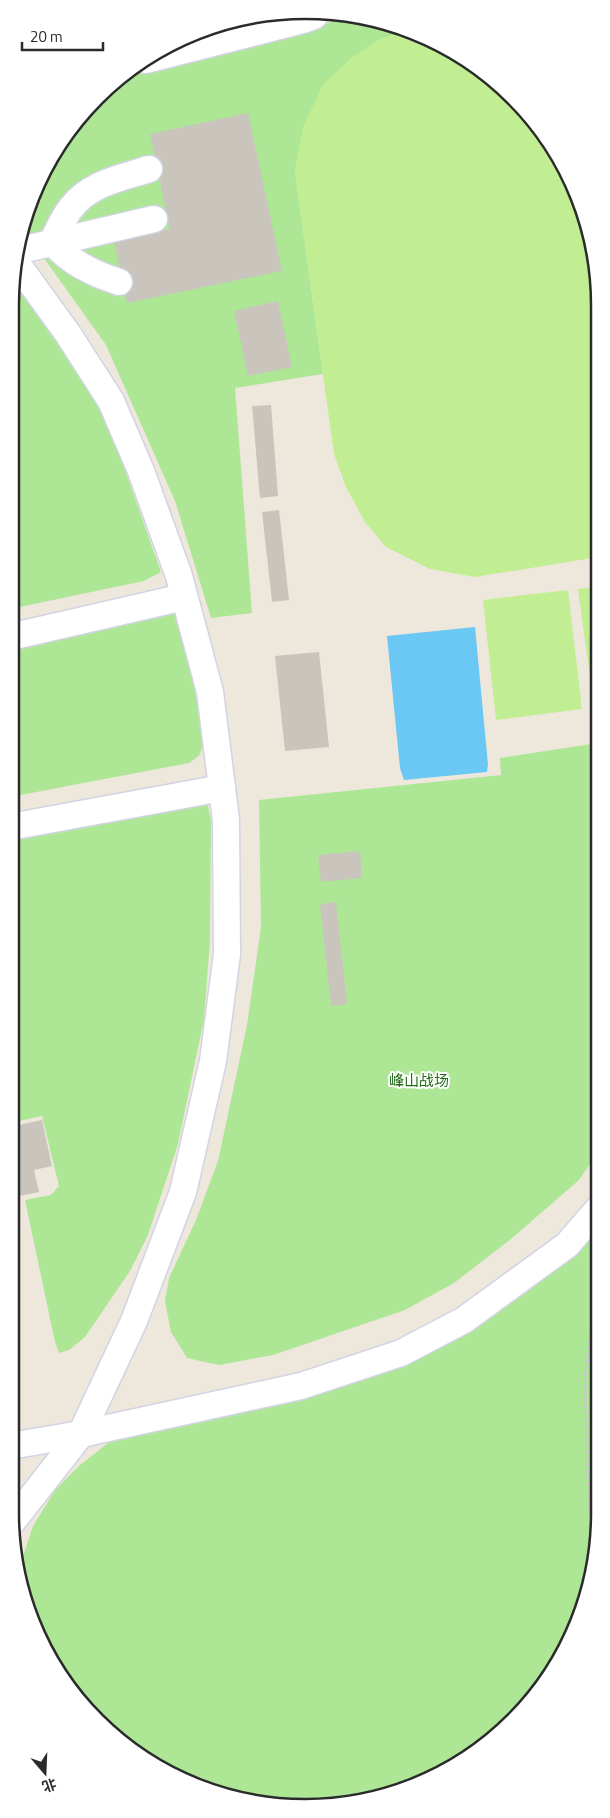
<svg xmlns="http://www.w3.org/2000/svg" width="610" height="1818" viewBox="0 0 610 1818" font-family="'Titillium Web','Noto Sans SC',sans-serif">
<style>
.green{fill:#ade796}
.pitch{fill:#c1ee92}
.water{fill:#6bc7f4}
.building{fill:#c9c4bc}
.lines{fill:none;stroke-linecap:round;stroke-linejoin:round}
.minor-casing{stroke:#d2d4e4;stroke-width:29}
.path{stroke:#c8c8c8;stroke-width:3;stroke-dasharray:4 2.5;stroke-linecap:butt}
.minor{stroke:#fff;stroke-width:26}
.labels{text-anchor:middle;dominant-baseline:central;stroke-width:4;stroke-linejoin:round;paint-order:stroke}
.park-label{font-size:15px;fill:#236c17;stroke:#fff}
.rim{fill:none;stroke:#2b2b2b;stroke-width:2.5}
</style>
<rect width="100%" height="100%" fill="#eee7dc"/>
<g class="green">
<polygon points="341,17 381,20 408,31 397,33 295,171 323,374 235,388 252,613 211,618 175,501 106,345 21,226 71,126 135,69 164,66 313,30"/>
<polygon points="13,280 88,384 109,425 161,572 144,581 10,609 10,305"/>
<polygon points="170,608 179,617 184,629 204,743 199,756 189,763 10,797 10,643"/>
<polygon points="598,743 599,1151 579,1180 511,1239 454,1283 405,1310 273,1355 219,1365 187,1358 171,1332 165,1301 169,1278 196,1220 218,1161 247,1025 261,927 259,800 501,775 500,758"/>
<polygon points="206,797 211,820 210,941 204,1019 178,1144 148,1235 130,1271 85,1337 69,1350 59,1353 55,1342 25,1200 51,1195 59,1186 42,1116 10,1123 10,831"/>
<polygon points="599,1227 600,1513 590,1589 550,1677 469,1758 381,1798 267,1806 174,1777 83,1708 32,1626 20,1565 33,1526 56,1489 80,1465 112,1440 416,1355 477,1327 577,1254"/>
</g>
<g class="pitch">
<polygon points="408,31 453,50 527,110 570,175 597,266 598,557 475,577 430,569 386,547 365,522 346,487 334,454 295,171 303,127 323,85 349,60 376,41 397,33"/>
<polygon points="598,587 598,736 578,589"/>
<polygon points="568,590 582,709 496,720 483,600"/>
</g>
<polygon class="water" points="475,627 488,765 487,772 404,780 400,768 387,636"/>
<g class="building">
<polygon points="248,113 282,271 127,303 114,241 170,229 150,134"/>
<polygon points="278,301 292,367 248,376 234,311"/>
<polygon points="271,405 278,496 260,498 252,406"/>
<polygon points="279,510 289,600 272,602 262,512"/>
<polygon points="319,652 329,747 285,751 275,656"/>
<polygon points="360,851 362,878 321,882 318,855"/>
<polygon points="336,902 347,1004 331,1006 320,904"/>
<polygon points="42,1120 52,1166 34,1170 39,1192 10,1198 10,1127"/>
</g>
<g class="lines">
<g class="minor-casing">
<g id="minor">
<polyline points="146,60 303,20 314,16"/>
<polyline points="17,251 154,219"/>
<path d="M119,282C92,273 71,263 52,242C58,231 63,218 71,208C90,183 121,178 149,169"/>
<polyline points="10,637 184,597"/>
<polyline points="10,827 222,788"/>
<polyline points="10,1446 81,1434 301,1386 401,1353 464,1320 567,1245 599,1208"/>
<polyline points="12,1522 81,1434 134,1321 183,1192 213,1061 227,954 226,820 210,692 179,576 141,471 111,401 68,334 16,262"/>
</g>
</g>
<g class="path">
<polyline points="588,1362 600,1360"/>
<polyline points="593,1564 587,1464 585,1377 598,1279 596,1253"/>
</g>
<use href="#minor" class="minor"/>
</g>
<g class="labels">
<g class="park-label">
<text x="419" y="1080">峰山战场</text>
</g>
</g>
<path d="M0 0H610V1818H0ZM305 19H305A286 286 0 0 1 591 305V1513A286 286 0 0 1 305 1799H305A286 286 0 0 1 19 1513V305A286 286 0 0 1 305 19Z" fill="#fff" fill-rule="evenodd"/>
<path class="rim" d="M305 19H305A286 286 0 0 1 591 305V1513A286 286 0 0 1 305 1799H305A286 286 0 0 1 19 1513V305A286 286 0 0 1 305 19Z"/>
<g transform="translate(45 1773) rotate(161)" stroke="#ffffff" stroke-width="4" paint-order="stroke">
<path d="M0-4L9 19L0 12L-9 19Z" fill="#2b2b2b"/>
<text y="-8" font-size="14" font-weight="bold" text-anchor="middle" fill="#2b2b2b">北</text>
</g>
<path d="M22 42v8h81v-8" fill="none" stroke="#2b2b2b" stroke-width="2.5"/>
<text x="30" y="42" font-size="15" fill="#2b2b2b" stroke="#ffffff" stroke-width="4" paint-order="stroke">20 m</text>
</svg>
